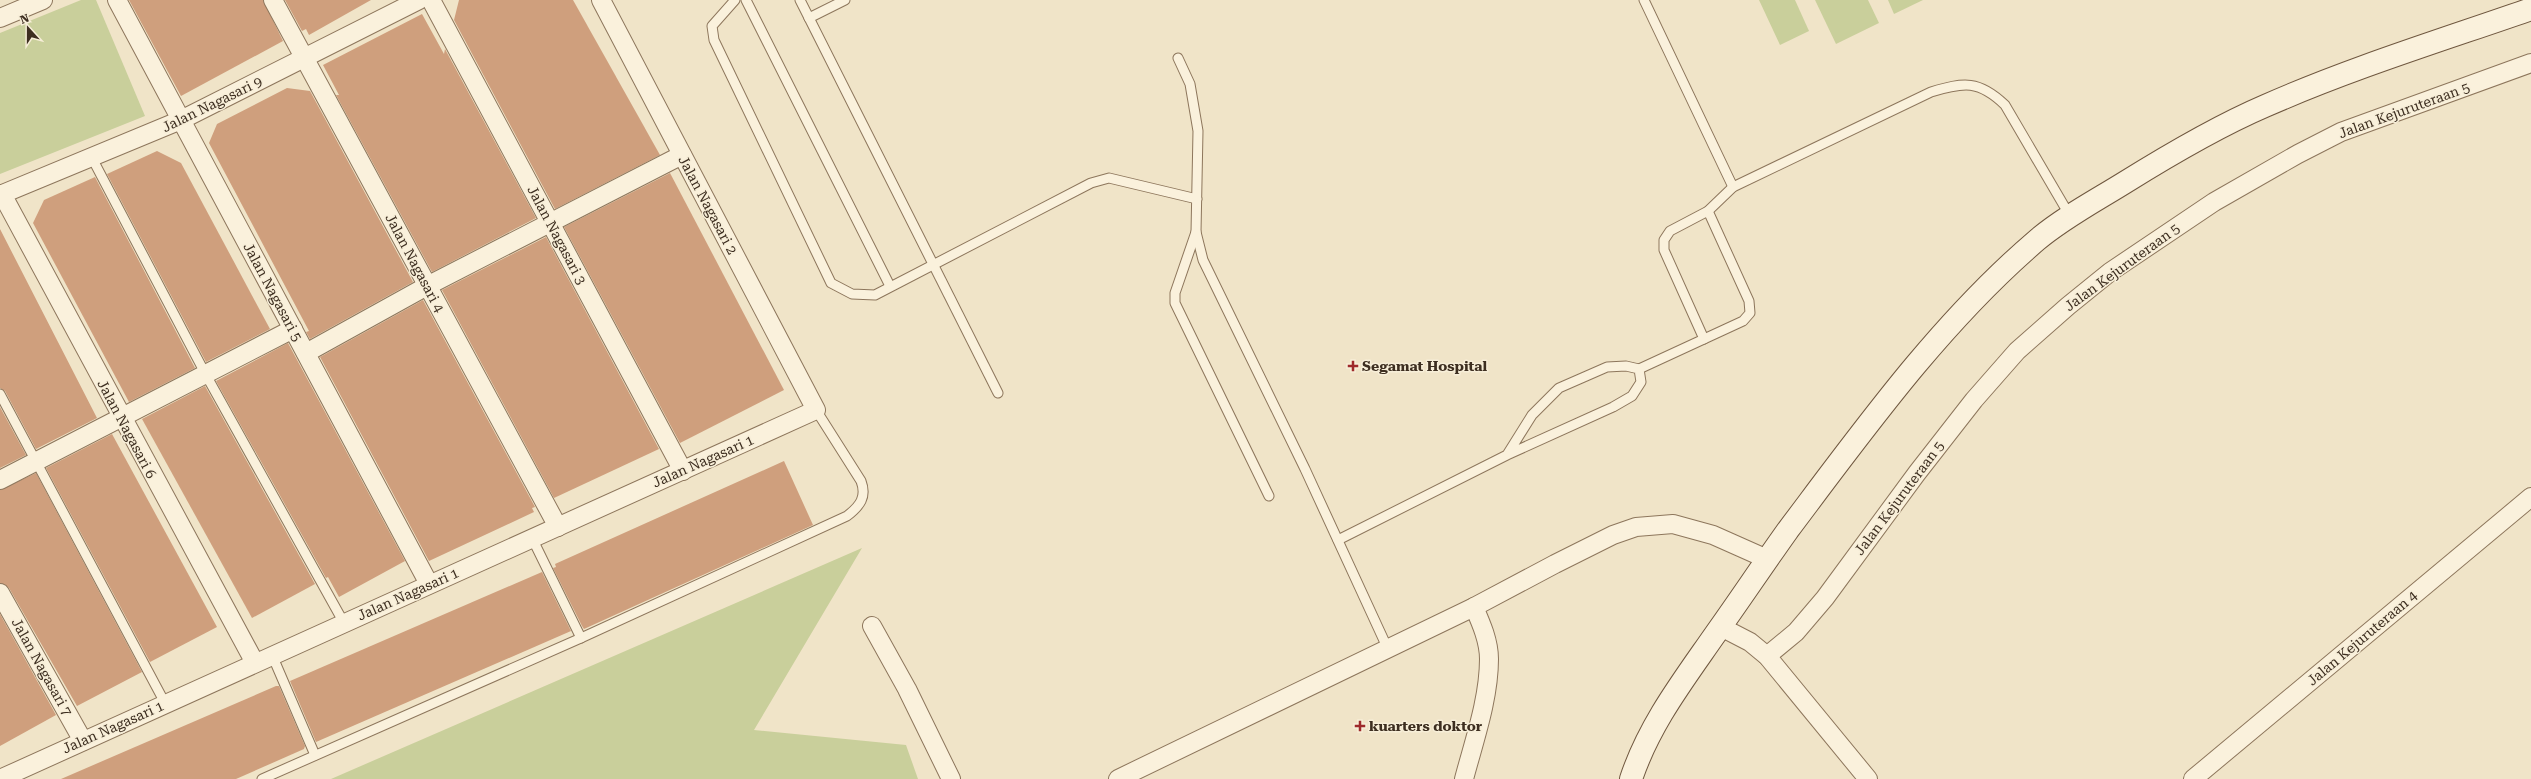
<svg xmlns="http://www.w3.org/2000/svg" width="2531" height="779" viewBox="0 0 2531 779" font-family="'Roboto Serif',serif">
<style>
.green{fill:#c9cf9b}
.building{fill:#cf9f7d}
.lines{fill:none;stroke-linecap:round;stroke-linejoin:round}
.lane-casing{stroke:#8d765c;stroke-width:11}
.street-casing{stroke:#8d765c;stroke-width:20}
.secondary-casing{stroke:#6f573f;stroke-width:24}
.lane{stroke:#faf1dc;stroke-width:9}
.street{stroke:#faf1dc;stroke-width:18}
.secondary{stroke:#faf1dc;stroke-width:22}
.poi-dot{fill:#9e2a2b;stroke:#f7eed8;stroke-width:1.5}
.labels{text-anchor:middle;dominant-baseline:central;stroke-width:3;stroke-linejoin:round;paint-order:stroke}
.street-label{font-size:14px;fill:#3d2e20;stroke:#f7eed8}
.poi-label{font-size:14px;font-weight:bold;fill:#3d2e20;stroke:#f7eed8;text-anchor:start}
</style>
<rect width="100%" height="100%" fill="#f0e4c8"/>
<g class="green">
<polygon points="81,0 96,0 145,116 0,174 0,33"/>
<polygon points="1759,0 1795,0 1809,31 1780,45"/>
<polygon points="1815,0 1868,0 1879,23 1836,44"/>
<polygon points="1888,0 1923,0 1894,14"/>
<polygon points="862,548 754,730 906,745 918,779 331,779"/>
</g>
<g class="building">
<polygon points="129,0 263,0 283,41 181,96"/>
<polygon points="285,0 371,0 309,35 306,29 302,31"/>
<polygon points="459,0 573,0 660,155 555,209 454,20"/>
<polygon points="422,14 444,54 445,49 536,218 432,272 336,95 339,95 323,65"/>
<polygon points="287,88 310,91 413,282 310,339 306,332 309,331 209,143 217,124"/>
<polygon points="157,151 181,163 270,329 206,362 107,174"/>
<polygon points="670,173 784,390 680,443 564,227"/>
<polygon points="95,177 195,368 129,402 33,223 44,200"/>
<polygon points="0,229 97,418 36,449 5,391 0,388"/>
<polygon points="546,237 659,449 554,498 442,290"/>
<polygon points="423,300 535,507 532,508 534,512 429,561 320,357"/>
<polygon points="288,343 405,561 339,597 328,577 326,578 216,381"/>
<polygon points="205,386 315,584 252,618 142,419"/>
<polygon points="0,407 26,455 0,468"/>
<polygon points="112,434 217,627 150,662 46,468"/>
<polygon points="784,461 813,525 584,629 582,626 553,568 556,567 555,564"/>
<polygon points="36,473 142,672 77,706 9,588 0,583 0,490"/>
<polygon points="542,572 571,631 316,742 290,681"/>
<polygon points="0,614 56,715 0,746"/>
<polygon points="276,686 279,686 305,746 304,749 236,779 61,779"/>
</g>
<g class="lines">
<g class="lane-casing">
<g id="lane">
<polyline points="735,0 712,26 714,40 831,283 852,294 875,295 1091,183 1109,178 1197,199"/>
<polyline points="746,0 890,286"/>
<polyline points="800,0 998,393"/>
<polyline points="1644,0 1733,187"/>
<polyline points="809,18 845,0"/>
<polyline points="1178,58 1190,84 1198,131 1196,232 1203,260 1305,469 1387,647"/>
<polyline points="92,158 206,375 344,623"/>
<polyline points="1196,232 1175,293 1175,303 1269,496"/>
<polyline points="1704,339 1743,321 1750,313 1749,301 1708,211"/>
<path d="M1639,369L1704,339L1664,250V240L1670,231L1708,211L1733,187L1931,92C1964,82 1979,80 2005,105L2070,216"/>
<polyline points="0,394 165,703"/>
<polyline points="532,538 581,638"/>
<polyline points="1338,540 1507,455 1613,407 1632,396 1641,382 1639,369 1626,366 1607,367 1559,388 1532,415 1507,455"/>
<polyline points="272,655 315,755"/>
<path d="M262,779L581,638L847,516C860,506 867,497 861,481L816,410"/>
</g>
</g>
<g class="street-casing">
<g id="street">
<polyline points="117,0 429,584"/>
<polyline points="273,0 558,527"/>
<polyline points="431,0 683,471"/>
<polyline points="0,18 43,0"/>
<polyline points="2,194 255,663"/>
<polyline points="0,195 181,120 419,0"/>
<polyline points="306,353 427,286 682,155"/>
<polyline points="0,480 293,329"/>
<polyline points="0,593 83,741"/>
<polyline points="872,626 907,689 951,779"/>
<polyline points="1721,627 1750,642 1767,656 1868,779"/>
<polyline points="1767,656 1796,632 1825,598 1917,473 1974,400 2017,351 2068,306 2110,272 2214,202 2298,154 2341,132 2531,63"/>
<polyline points="0,779 816,410 601,0"/>
<polyline points="1118,779 1474,607 1555,564 1613,535 1636,527 1673,524 1713,535 1767,559"/>
<path d="M1464,779C1474,741 1489,699 1489,659C1489,641 1481,623 1474,607"/>
<polyline points="2193,779 2531,497"/>
</g>
</g>
<g class="secondary-casing">
<path id="secondary" d="M1631,779C1649,725 1682,682 1714,636C1739,601 1763,565 1788,530C1864,429 1940,323 2037,240C2063,218 2095,201 2124,183C2169,155 2216,127 2265,106C2351,68 2442,40 2531,9"/>
</g>
<use href="#lane" class="lane"/>
<use href="#street" class="street"/>
<use href="#secondary" class="secondary"/>
</g>
<g class="poi-dot">
<path d="M1351 360h4v4h4v4h-4v4h-4v-4h-4v-4h4z"/>
<path d="M1358 720h4v4h4v4h-4v4h-4v-4h-4v-4h4z"/>
</g>
<g class="labels">
<g class="street-label">
<text transform="translate(212 104) rotate(-26)">Jalan Nagasari 9</text>
<text transform="translate(2404 110) rotate(-20)">Jalan Kejuruteraan 5</text>
<text transform="translate(708 205) rotate(62)">Jalan Nagasari 2</text>
<text transform="translate(557 235) rotate(62)">Jalan Nagasari 3</text>
<text transform="translate(415 263) rotate(62)">Jalan Nagasari 4</text>
<text transform="translate(2122 267) rotate(-36)">Jalan Kejuruteraan 5</text>
<text transform="translate(273 292) rotate(62)">Jalan Nagasari 5</text>
<text transform="translate(127 429) rotate(62)">Jalan Nagasari 6</text>
<text transform="translate(703 461) rotate(-24)">Jalan Nagasari 1</text>
<text transform="translate(1899 498) rotate(-53)">Jalan Kejuruteraan 5</text>
<text transform="translate(408 594) rotate(-24)">Jalan Nagasari 1</text>
<text transform="translate(2362 638) rotate(-40)">Jalan Kejuruteraan 4</text>
<text transform="translate(42 667) rotate(61)">Jalan Nagasari 7</text>
<text transform="translate(113 727) rotate(-24)">Jalan Nagasari 1</text>
</g>
<g class="poi-label">
<text x="1362" y="366">Segamat Hospital</text>
<text x="1369" y="726">kuarters doktor</text>
</g>
</g>
<g transform="translate(28 28) rotate(339)" stroke="#f7eed8" stroke-width="3" paint-order="stroke">
<path d="M0-3L7 15L0 10L-7 15Z" fill="#3d2e20"/>
<text y="-6" font-size="11" font-weight="bold" text-anchor="middle" fill="#3d2e20">N</text>
</g>
</svg>
